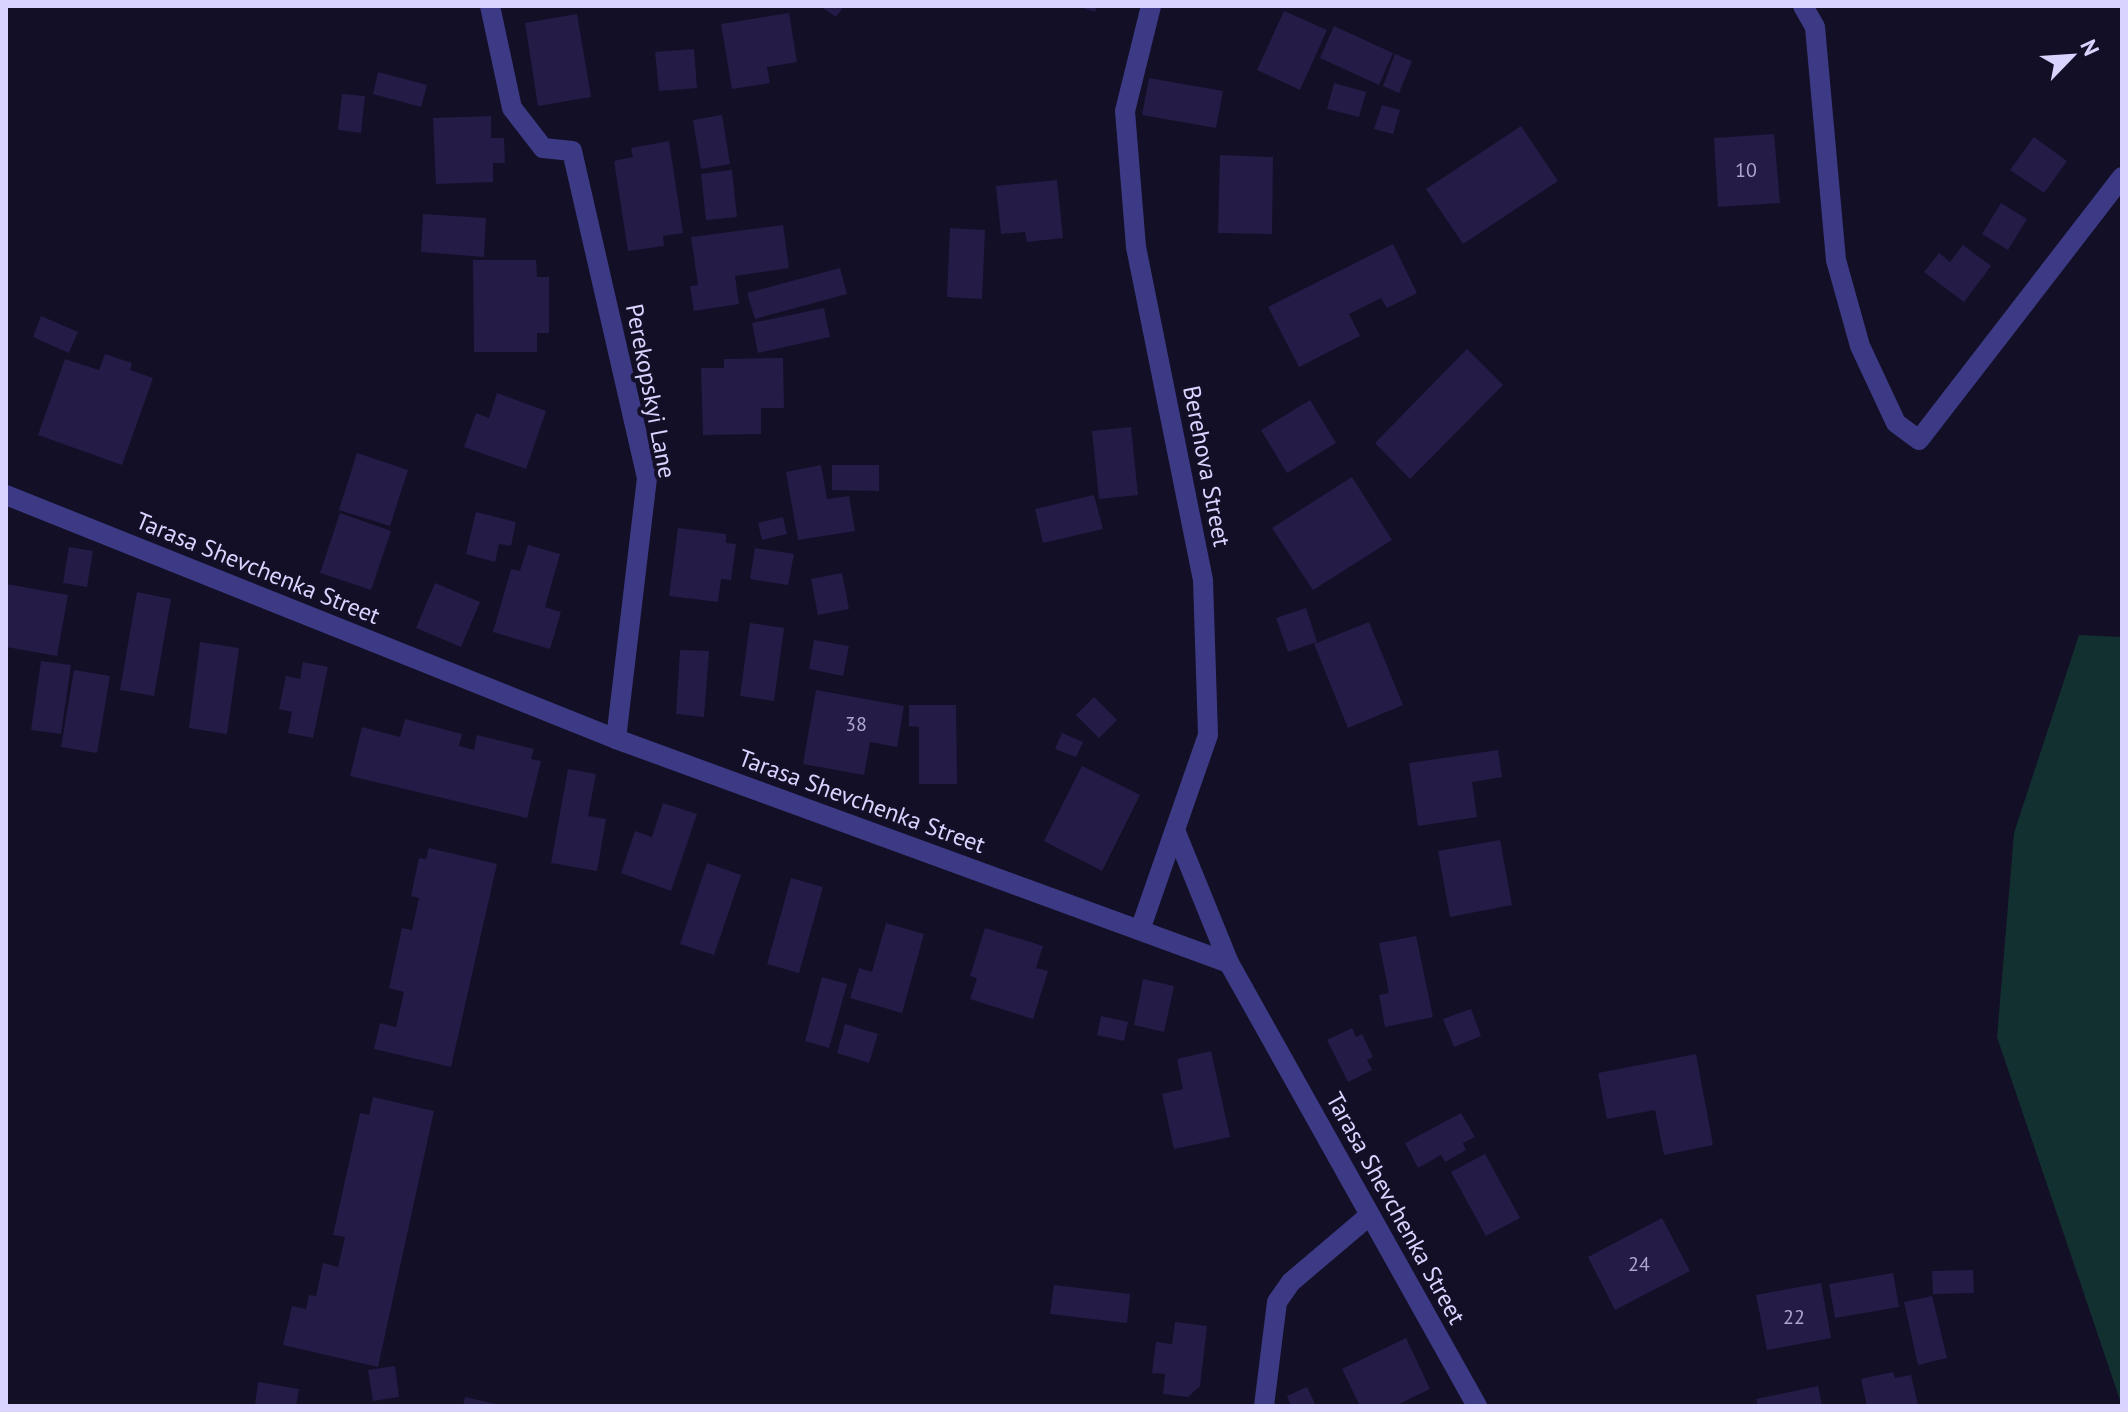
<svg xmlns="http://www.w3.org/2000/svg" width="2128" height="1412" viewBox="0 0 2128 1412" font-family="'PT Sans',sans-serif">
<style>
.green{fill:#12302f}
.building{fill:#241b47}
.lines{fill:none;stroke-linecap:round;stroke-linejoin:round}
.minor{stroke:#3d3a85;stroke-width:20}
.labels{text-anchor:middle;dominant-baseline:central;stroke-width:8;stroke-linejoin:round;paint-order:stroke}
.number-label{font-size:20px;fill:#aca6d1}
.street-label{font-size:24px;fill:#d9d4ff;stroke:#130f26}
</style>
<rect width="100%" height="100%" fill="#130f26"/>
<polygon class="green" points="2079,635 2122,637 2122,1406 1997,1037 2014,833"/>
<g class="building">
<polygon points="820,6 844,6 836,17"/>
<polygon points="1077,6 1097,6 1095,12"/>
<polygon points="1284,11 1327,30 1300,90 1257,70"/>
<polygon points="789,13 797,62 767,67 770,83 732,89 721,24"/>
<polygon points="577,14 591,97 538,106 525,23"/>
<polygon points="1334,26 1393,53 1379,85 1320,58"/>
<polygon points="694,49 697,88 659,91 655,52"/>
<polygon points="1395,54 1412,61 1399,93 1383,86"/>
<polygon points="378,72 427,85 421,107 373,94"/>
<polygon points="1149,78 1223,91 1216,128 1142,115"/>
<polygon points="1334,83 1366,92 1359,117 1327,109"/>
<polygon points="342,94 365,96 361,133 338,130"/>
<polygon points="1382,105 1400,110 1393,134 1374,129"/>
<polygon points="722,115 730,164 701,169 693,120"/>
<polygon points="491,116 491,138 504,138 505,163 493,163 493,182 436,184 433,118"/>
<polygon points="1521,126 1558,181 1463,244 1426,189"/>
<polygon points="1774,134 1780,203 1718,207 1714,138"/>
<polygon points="2034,137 2067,161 2044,193 2010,170"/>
<polygon points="669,141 683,233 663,236 664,246 628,251 614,161 633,157 631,148"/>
<polygon points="1220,155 1273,157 1272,234 1218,233"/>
<polygon points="732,170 737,217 706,220 701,174"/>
<polygon points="1057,180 1063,238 1027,242 1025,232 1001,234 996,186"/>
<polygon points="2001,203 2027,219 2008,250 1982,234"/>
<polygon points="423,214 486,218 484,257 421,252"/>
<polygon points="783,225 789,268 735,276 739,304 694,311 690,286 698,285 691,237"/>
<polygon points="950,228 985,230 982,299 947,297"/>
<polygon points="1393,244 1417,293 1387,308 1381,298 1349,314 1360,336 1299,367 1268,307"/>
<polygon points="1963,245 1991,266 1964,302 1924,272 1939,253 1950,262"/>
<polygon points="473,260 536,260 537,277 549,277 549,333 537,333 537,352 474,352"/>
<polygon points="840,268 847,294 755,319 747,293"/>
<polygon points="824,308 830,337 758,353 752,323"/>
<polygon points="41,316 78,332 69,353 33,337"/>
<polygon points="1467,349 1503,385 1410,479 1375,443"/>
<polygon points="105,354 132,363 130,370 153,378 122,465 38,435 65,359 99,370"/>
<polygon points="783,358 784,408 761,408 761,434 703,435 701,368 724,368 724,359"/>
<polygon points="497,393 546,411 526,469 464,447 476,413 489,418"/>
<polygon points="1310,400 1336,443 1287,473 1261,430"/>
<polygon points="1131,427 1138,495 1099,499 1092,431"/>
<polygon points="357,453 408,470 390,526 339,510"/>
<polygon points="821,465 827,499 849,496 855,531 798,540 786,472"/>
<polygon points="832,465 879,465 879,491 832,490"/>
<polygon points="1352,477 1392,540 1313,590 1272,528"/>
<polygon points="1094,495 1103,529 1043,543 1035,509"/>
<polygon points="476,512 516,522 511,546 499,544 495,562 466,554"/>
<polygon points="340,513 391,531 371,590 320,573"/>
<polygon points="783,517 787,534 762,540 758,523"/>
<polygon points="678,528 726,534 726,543 736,544 731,580 721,579 718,602 669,596"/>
<polygon points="528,545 560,554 545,607 561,612 550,649 493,632 511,569 520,571"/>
<polygon points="69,547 93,551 87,587 63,583"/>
<polygon points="755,548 794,554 788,585 750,579"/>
<polygon points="842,573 849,609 818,615 811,579"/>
<polygon points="435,583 480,602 461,647 416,628"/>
<polygon points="7,584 68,595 57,656 6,647"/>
<polygon points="137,592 171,599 154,696 120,690"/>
<polygon points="1306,608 1317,642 1288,652 1276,618"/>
<polygon points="1369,622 1403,705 1348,728 1314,644"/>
<polygon points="750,623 784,628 774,701 740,696"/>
<polygon points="814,640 849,646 843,676 809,669"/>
<polygon points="200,642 239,648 227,734 189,728"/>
<polygon points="680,650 709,651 704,717 676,714"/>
<polygon points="41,661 71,665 61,734 31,730"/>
<polygon points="303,662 328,667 313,738 288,733 292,712 279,709 286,676 300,679"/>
<polygon points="74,670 110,676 97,753 61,747"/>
<polygon points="816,690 904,706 897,747 870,742 864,775 803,764"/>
<polygon points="1094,697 1117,720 1099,738 1076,715"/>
<polygon points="909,705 956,705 957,784 919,784 919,727 909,726"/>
<polygon points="405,719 462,734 459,746 474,750 477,735 534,749 531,759 541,761 527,818 350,776 362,727 400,737"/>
<polygon points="1062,733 1083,742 1076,757 1055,749"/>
<polygon points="1498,750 1502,777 1472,782 1477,817 1418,826 1409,763"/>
<polygon points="1082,766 1140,795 1102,871 1044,841"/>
<polygon points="568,769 596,774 588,816 606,819 597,871 551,863"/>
<polygon points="663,803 697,814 671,891 621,873 635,831 652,837"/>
<polygon points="1500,840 1512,905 1450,917 1438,851"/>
<polygon points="429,848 497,864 451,1067 374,1049 380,1023 396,1027 404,992 389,988 402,928 412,930 419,898 411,896 419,858 426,859"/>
<polygon points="707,863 741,875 714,955 680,944"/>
<polygon points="791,878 823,887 799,973 767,964"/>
<polygon points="886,923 924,934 902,1013 850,998 859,968 872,972"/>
<polygon points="985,928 1043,946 1036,968 1048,971 1033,1019 970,999 977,978 970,976"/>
<polygon points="1416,936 1433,1017 1385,1027 1379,995 1389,993 1379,943"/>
<polygon points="822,977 847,984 829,1048 805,1041"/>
<polygon points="1143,979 1174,986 1164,1032 1134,1025"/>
<polygon points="1471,1009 1481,1036 1454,1047 1443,1019"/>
<polygon points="1101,1016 1128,1022 1124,1041 1097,1035"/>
<polygon points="845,1024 878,1034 869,1063 837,1053"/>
<polygon points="1352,1028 1356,1037 1362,1034 1373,1057 1367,1060 1372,1070 1348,1082 1327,1040"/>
<polygon points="1211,1051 1230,1137 1174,1149 1162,1094 1183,1089 1177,1059"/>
<polygon points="1696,1054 1713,1145 1664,1155 1655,1110 1607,1119 1598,1073"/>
<polygon points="373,1097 434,1111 378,1367 283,1345 292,1306 306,1309 309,1295 316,1296 323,1263 338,1267 345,1237 333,1235 360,1113 369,1115"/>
<polygon points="1461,1113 1475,1137 1463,1143 1466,1150 1445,1162 1441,1155 1418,1168 1405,1143"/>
<polygon points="1485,1154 1520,1218 1486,1236 1451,1172"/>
<polygon points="1662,1218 1690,1271 1615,1310 1588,1257"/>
<polygon points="1973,1270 1974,1293 1933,1294 1932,1271"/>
<polygon points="1893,1273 1899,1307 1835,1318 1829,1284"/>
<polygon points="1821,1283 1831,1338 1767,1350 1756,1295"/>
<polygon points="1054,1285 1130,1294 1127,1323 1050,1314"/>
<polygon points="1932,1296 1947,1358 1918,1365 1904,1302"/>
<polygon points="1175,1322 1207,1326 1200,1386 1188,1397 1163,1394 1165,1374 1152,1373 1156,1342 1172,1344"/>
<polygon points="1406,1338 1430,1389 1395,1406 1360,1406 1342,1369"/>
<polygon points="395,1366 399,1397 373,1401 368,1370"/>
<polygon points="1893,1372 1895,1378 1911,1375 1918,1405 1867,1406 1861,1379"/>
<polygon points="258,1382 299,1389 296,1406 255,1406"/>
<polygon points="1818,1386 1822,1406 1758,1406 1756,1399"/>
<polygon points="1307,1387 1316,1406 1291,1406 1287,1396"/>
<polygon points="465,1397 499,1405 499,1406 463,1406"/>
</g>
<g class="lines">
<g class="minor">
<polyline points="490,6 512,108 543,148 572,151 647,478 616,739"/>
<polyline points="1803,6 1815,27 1836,260 1860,346 1896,423 1919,440 2122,177"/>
<polyline points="6,495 616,739 1229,963"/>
<polyline points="1175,830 1229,963 1477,1406"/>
<polyline points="1140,930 1208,735 1203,580 1136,247 1125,111 1151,6"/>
<polyline points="1264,1406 1277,1302 1291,1282 1370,1215"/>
</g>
</g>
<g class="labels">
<g class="number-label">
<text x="1746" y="170">10</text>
<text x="856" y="724">38</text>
<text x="1639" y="1264">24</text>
<text x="1794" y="1317">22</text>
</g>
<g class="street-label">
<text transform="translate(651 391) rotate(79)">Perekopskyi Lane</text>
<text transform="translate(1207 466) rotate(79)">Berehova Street</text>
<text transform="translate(258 568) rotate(22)">Tarasa Shevchenka Street</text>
<text transform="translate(862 801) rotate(20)">Tarasa Shevchenka Street</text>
<text transform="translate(1396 1208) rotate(61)">Tarasa Shevchenka Street</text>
</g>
</g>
<rect width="2128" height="1412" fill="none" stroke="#d9d4ff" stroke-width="16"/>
<g transform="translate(2072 56) rotate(65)" stroke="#130f26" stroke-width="6" paint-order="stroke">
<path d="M0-6L14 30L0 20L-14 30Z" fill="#d9d4ff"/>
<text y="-12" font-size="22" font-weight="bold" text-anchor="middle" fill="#d9d4ff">N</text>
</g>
</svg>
